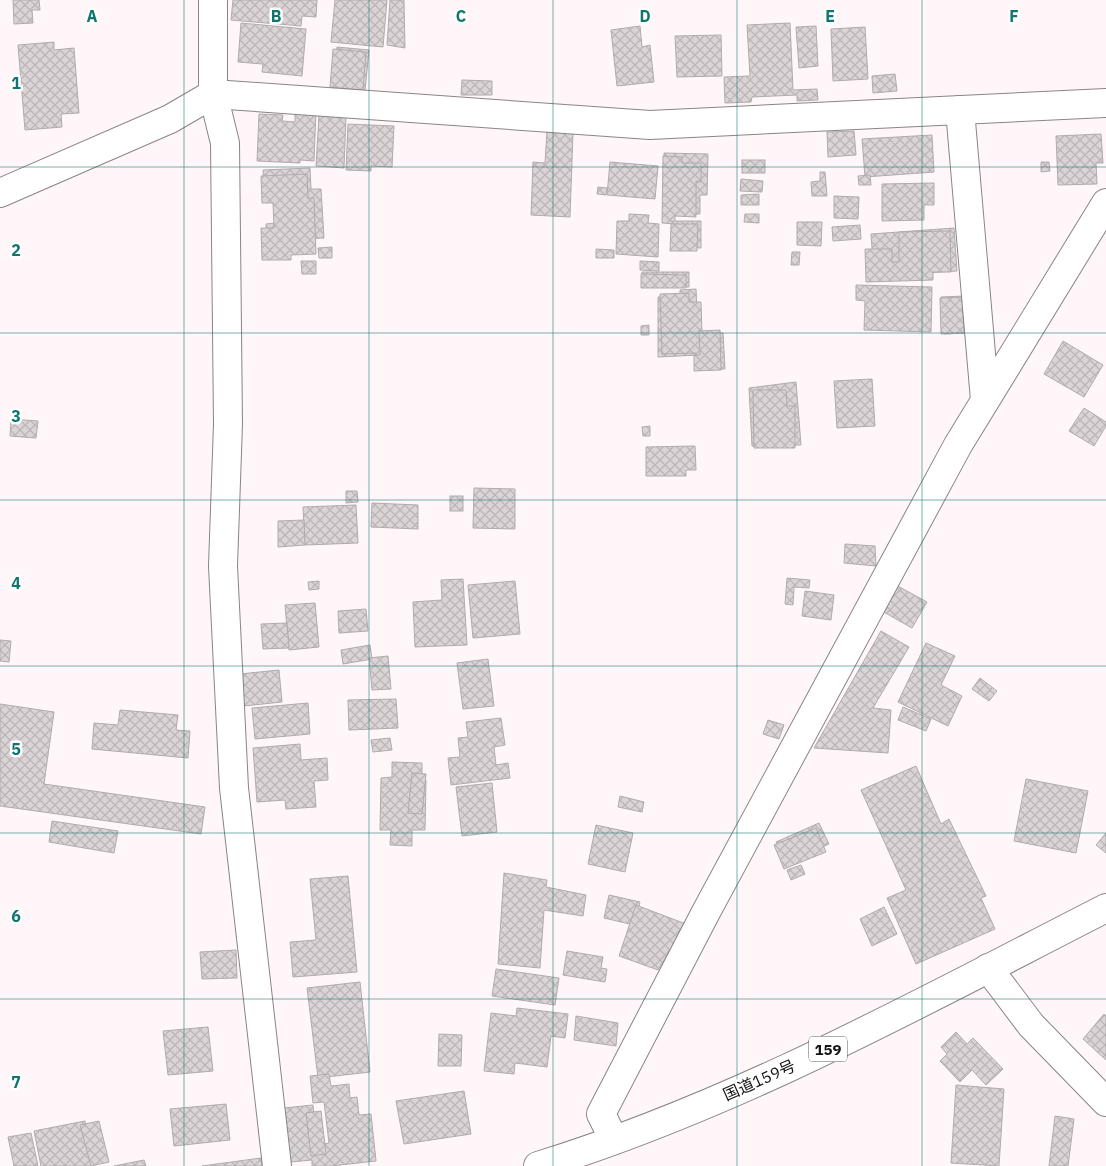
<svg xmlns="http://www.w3.org/2000/svg" width="1106" height="1166" viewBox="0 0 1106 1166" font-family="'IBM Plex Sans','Noto Sans JP',sans-serif">
<style>
.building{fill:url(#building-cross-hatch);stroke:#b2abad}
.lines{fill:none;stroke-linecap:round;stroke-linejoin:round}
.minor-casing{stroke:#8b8487;stroke-width:30}
.highway-casing{stroke:#8b8487;stroke-width:30}
.minor{stroke:#fff;stroke-width:28}
.highway{stroke:#fff;stroke-width:28}
.grid{fill:none;stroke:#0f766e;stroke-width:1;stroke-opacity:0.55}
.labels{text-anchor:middle;dominant-baseline:central;stroke-width:5;stroke-linejoin:round;paint-order:stroke}
.shield{fill:#fff;stroke:#5b5a5a;stroke-width:1}
.shield-label{font-size:15px;font-weight:bold;fill:#151314}
.street-label{font-size:16px;fill:#151314;stroke:#fff}
.grid-label{font-size:16px;text-anchor:middle;font-weight:bold;fill:#0f766e;stroke:#fff;stroke-width:5;stroke-linejoin:round;paint-order:stroke}
</style>
<defs>
<pattern id="building-cross-hatch" width="8" height="8" patternUnits="userSpaceOnUse" patternTransform="scale(1.25)"><rect width="8" height="8" fill="#dbd4d6"/><path d="M0 0l8 8M0 8l8-8" fill="none" stroke="#bbb5b7"/></pattern>
</defs>
<rect width="100%" height="100%" fill="#fef6f9"/>
<g class="building">
<polygon points="13,0 39,0 40,10 32,10 33,23 14,24"/>
<polygon points="233,0 317,0 316,17 302,16 301,26 231,20"/>
<polygon points="335,0 387,0 383,47 331,42"/>
<polygon points="390,0 404,0 405,48 387,45"/>
<polygon points="241,23 306,29 302,76 262,72 263,64 238,62"/>
<polygon points="790,23 793,90 817,89 818,100 797,101 797,95 752,97 751,102 725,103 724,77 750,76 747,25"/>
<polygon points="640,26 642,47 650,45 654,82 617,86 611,30"/>
<polygon points="816,26 818,66 799,68 796,27"/>
<polygon points="865,27 868,79 833,81 831,29"/>
<polygon points="721,35 722,76 677,77 675,36"/>
<polygon points="54,42 54,50 74,48 79,113 61,114 62,127 25,130 18,45"/>
<polygon points="337,47 369,50 365,91 333,88"/>
<polygon points="333,49 366,52 363,90 330,87"/>
<polygon points="895,74 897,91 873,93 872,76"/>
<polygon points="462,80 492,81 492,95 461,95"/>
<polygon points="295,110 316,111 314,161 300,160 300,163 257,161 259,114 283,115 282,121 295,122"/>
<polygon points="319,115 346,116 344,168 316,166"/>
<polygon points="348,124 394,126 392,167 371,166 371,171 346,170"/>
<polygon points="547,131 573,132 570,217 531,215 533,162 545,163"/>
<polygon points="854,131 856,155 828,157 827,132"/>
<polygon points="1101,134 1103,163 1096,163 1097,184 1058,185 1056,136"/>
<polygon points="932,135 934,172 865,177 862,139"/>
<polygon points="664,153 708,154 707,195 700,195 700,214 674,214 674,203 663,203"/>
<polygon points="663,156 682,157 682,163 701,163 701,182 696,181 696,217 675,216 675,224 662,223"/>
<rect x="742" y="160" width="23" height="13"/>
<polygon points="610,162 658,166 655,199 607,195"/>
<polygon points="1041,162 1049,162 1050,171 1041,172"/>
<polygon points="310,168 311,189 321,189 324,238 298,239 299,251 267,252 266,224 276,223 275,200 265,201 263,170"/>
<polygon points="820,172 825,172 827,196 812,196 811,182 820,181"/>
<polygon points="307,174 308,198 314,198 316,254 291,255 291,260 262,260 261,228 274,228 273,203 262,203 261,176"/>
<polygon points="870,175 871,185 859,185 858,176"/>
<polygon points="741,179 763,181 762,192 740,191"/>
<polygon points="934,183 934,205 924,205 924,220 882,221 882,184"/>
<polygon points="598,187 607,188 606,195 597,194"/>
<polygon points="759,194 759,205 741,205 741,195"/>
<polygon points="834,196 859,197 858,219 834,218"/>
<polygon points="629,214 649,215 648,223 659,224 658,257 616,254 617,221 629,221"/>
<polygon points="745,214 759,214 759,223 744,222"/>
<polygon points="673,221 701,221 701,248 674,247"/>
<polygon points="797,222 822,222 821,246 797,245"/>
<polygon points="671,224 698,224 697,251 670,251"/>
<polygon points="860,225 861,239 833,241 832,227"/>
<polygon points="954,228 957,271 874,276 871,234"/>
<polygon points="950,231 951,272 933,272 933,280 866,282 865,249 892,249 892,262 899,262 899,232"/>
<polygon points="332,247 332,258 319,258 318,248"/>
<polygon points="596,249 614,250 614,258 596,258"/>
<polygon points="792,252 800,252 799,265 791,265"/>
<polygon points="301,261 316,261 316,274 302,274"/>
<polygon points="640,261 659,262 659,271 640,270"/>
<polygon points="642,272 689,272 689,287 643,287"/>
<polygon points="641,274 686,275 686,288 641,288"/>
<polygon points="856,285 932,287 931,332 864,330 865,301 856,300"/>
<polygon points="696,289 699,355 658,357 658,297 680,297 680,290"/>
<polygon points="689,293 689,302 701,302 702,333 723,333 725,369 696,370 696,353 662,354 660,294"/>
<polygon points="964,296 967,333 944,334 941,297"/>
<polygon points="962,297 964,333 941,334 940,298"/>
<polygon points="649,325 649,335 641,335 641,326"/>
<polygon points="720,330 721,370 694,371 694,355 700,355 699,331"/>
<polygon points="1063,341 1103,365 1084,397 1044,374"/>
<polygon points="872,379 875,426 837,428 834,381"/>
<polygon points="796,382 801,445 752,446 749,388"/>
<polygon points="753,390 786,390 787,406 795,406 795,448 754,448"/>
<polygon points="1084,408 1106,422 1106,426 1094,446 1069,431"/>
<polygon points="11,419 38,421 36,438 10,436"/>
<polygon points="650,426 650,436 643,436 642,427"/>
<polygon points="695,446 696,470 686,470 686,476 646,476 646,447"/>
<polygon points="474,488 515,489 515,529 473,528"/>
<polygon points="346,491 357,491 358,502 346,503"/>
<rect x="450" y="496" width="13" height="15"/>
<polygon points="372,503 418,505 418,529 371,527"/>
<polygon points="356,505 358,543 305,545 303,507"/>
<polygon points="304,520 305,545 278,547 278,521"/>
<polygon points="845,544 875,546 876,566 844,563"/>
<polygon points="787,578 810,580 809,588 794,587 793,605 785,604"/>
<polygon points="463,579 467,645 415,647 413,602 442,600 441,580"/>
<polygon points="319,581 319,589 309,590 308,582"/>
<polygon points="515,581 520,634 473,638 468,585"/>
<polygon points="896,585 927,602 912,628 882,611"/>
<polygon points="805,591 834,595 831,620 802,616"/>
<polygon points="315,603 319,647 289,650 285,605"/>
<polygon points="366,609 368,631 339,633 338,611"/>
<polygon points="287,623 289,648 263,649 261,624"/>
<polygon points="881,631 909,647 873,708 891,710 888,753 814,748"/>
<polygon points="0,640 11,641 9,662 0,661"/>
<polygon points="926,643 955,656 941,685 962,696 948,726 898,702"/>
<polygon points="370,645 372,659 343,664 341,650"/>
<polygon points="388,656 391,689 372,690 369,658"/>
<polygon points="488,659 494,706 463,709 457,663"/>
<polygon points="279,670 282,702 244,706 240,674"/>
<polygon points="980,678 997,691 989,701 972,689"/>
<polygon points="396,699 398,728 349,730 348,700"/>
<polygon points="308,703 310,734 255,739 252,708"/>
<polygon points="0,704 54,712 44,784 205,807 201,834 0,806"/>
<polygon points="903,707 931,719 926,731 898,720"/>
<polygon points="120,710 178,715 176,730 190,731 188,758 92,749 94,723 118,725"/>
<polygon points="501,718 505,745 494,747 496,765 508,763 510,778 451,785 448,758 460,757 458,738 468,737 466,722"/>
<polygon points="768,720 784,725 779,739 763,734"/>
<polygon points="390,738 392,750 373,752 371,740"/>
<polygon points="300,744 301,760 327,758 328,780 314,781 316,807 286,809 285,800 257,802 253,748"/>
<polygon points="392,762 422,763 422,779 426,780 425,830 412,830 412,846 390,845 391,830 380,830 381,778 392,777"/>
<polygon points="916,766 941,824 949,819 986,896 981,898 995,929 916,964 887,898 906,890 861,790"/>
<polygon points="412,773 426,774 422,814 408,813"/>
<polygon points="1026,779 1088,791 1076,853 1014,841"/>
<polygon points="492,783 497,832 462,836 456,787"/>
<polygon points="620,796 644,802 642,812 618,807"/>
<polygon points="52,821 118,831 114,853 49,842"/>
<polygon points="819,823 829,844 786,863 776,842"/>
<polygon points="596,825 633,833 625,872 588,864"/>
<polygon points="816,828 826,852 784,869 774,845"/>
<polygon points="1106,833 1106,853 1096,845"/>
<polygon points="801,865 805,874 791,880 787,870"/>
<polygon points="504,873 547,880 546,887 586,895 583,916 544,910 540,968 498,964"/>
<polygon points="348,876 357,972 293,977 290,942 316,940 310,879"/>
<polygon points="609,895 640,902 634,925 604,918"/>
<polygon points="636,905 686,924 658,970 619,956"/>
<polygon points="884,907 897,934 872,946 860,919"/>
<polygon points="236,950 237,978 202,979 200,952"/>
<polygon points="567,951 603,957 601,968 607,969 605,982 563,975"/>
<polygon points="496,969 559,978 555,1005 492,996"/>
<polygon points="360,982 370,1072 318,1078 307,988"/>
<polygon points="517,1008 568,1014 565,1038 551,1036 547,1067 515,1063 514,1074 484,1071 491,1013 516,1016"/>
<polygon points="1104,1014 1106,1016 1106,1060 1083,1039"/>
<polygon points="576,1016 618,1023 616,1046 574,1040"/>
<polygon points="208,1027 213,1071 168,1075 163,1031"/>
<polygon points="956,1032 967,1044 973,1038 1003,1069 986,1085 972,1070 960,1082 940,1061 947,1054 941,1047"/>
<polygon points="439,1034 462,1035 461,1066 438,1066"/>
<polygon points="329,1074 331,1086 349,1084 350,1098 357,1097 359,1115 371,1114 376,1161 331,1166 312,1166 312,1160 290,1162 284,1108 313,1105 317,1145 329,1143 324,1102 313,1103 310,1076"/>
<polygon points="956,1085 1004,1089 999,1166 951,1163"/>
<polygon points="464,1091 471,1134 404,1144 396,1101"/>
<polygon points="226,1104 230,1140 174,1146 170,1109"/>
<polygon points="321,1111 326,1154 311,1156 306,1113"/>
<polygon points="1055,1116 1074,1119 1068,1166 1049,1166"/>
<polygon points="85,1121 94,1166 41,1166 34,1131"/>
<polygon points="99,1121 109,1162 91,1166 80,1125"/>
<polygon points="31,1133 38,1166 14,1166 8,1137"/>
<polygon points="261,1158 262,1166 202,1166"/>
<polygon points="144,1160 146,1166 114,1166"/>
</g>
<g class="lines">
<g class="minor-casing">
<g id="minor">
<polyline points="213,0 213,94 225,143 228,424 223,566 234,788 277,1166"/>
<polyline points="960,110 985,400"/>
<polyline points="0,193 170,119 213,94 650,125 1106,103"/>
<polyline points="988,968 1031,1025 1106,1102"/>
<polyline points="614,1140 601,1114 706,912 958,445 1106,203"/>
</g>
</g>
<g class="highway-casing">
<path id="highway" d="M538,1166C736,1105 922,1002 1106,908"/>
</g>
<use href="#minor" class="minor"/>
<use href="#highway" class="highway"/>
</g>
<path class="grid" d="M184,0V1166M369,0V1166M553,0V1166M737,0V1166M922,0V1166M0,167H1106M0,333H1106M0,500H1106M0,666H1106M0,833H1106M0,999H1106"/>
<g class="labels">
<rect class="shield" x="809" y="1036.5" width="38" height="25" rx="4"/>
<g class="shield-label">
<text x="828" y="1049">159</text>
</g>
<g class="street-label">
<text transform="translate(759 1080) rotate(-24)">国道159号</text>
</g>
</g>
<g class="grid-label">
<text x="92" y="22">A</text>
<text x="276" y="22">B</text>
<text x="461" y="22">C</text>
<text x="645" y="22">D</text>
<text x="830" y="22">E</text>
<text x="1014" y="22">F</text>
<text x="16" y="89">1</text>
<text x="16" y="256">2</text>
<text x="16" y="422">3</text>
<text x="16" y="589">4</text>
<text x="16" y="755">5</text>
<text x="16" y="922">6</text>
<text x="16" y="1088">7</text>
</g>
</svg>
